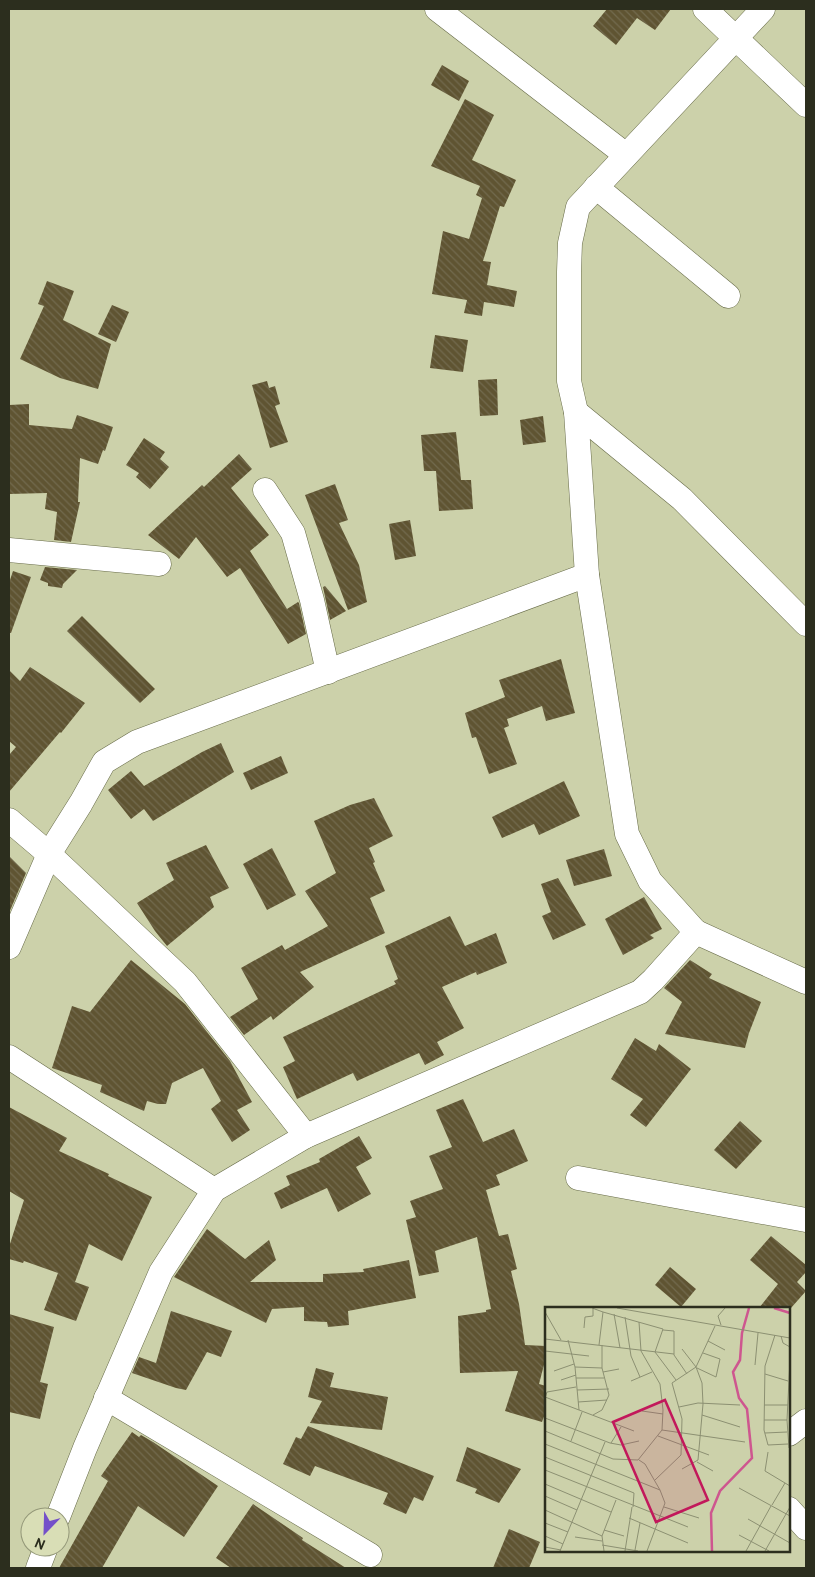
<svg xmlns="http://www.w3.org/2000/svg" width="815" height="1577" viewBox="0 0 815 1577" font-family="Overpass,sans-serif">
<style>
.building{fill:url(#building-back-hatch)}
.lines{fill:none;stroke-linecap:round;stroke-linejoin:round}
.minor-casing{stroke:#686c49;stroke-width:25}
.minor{stroke:#fff;stroke-width:24}
.inset-river{fill:none;stroke:#ce568f;stroke-width:2.5}
.inset-road{fill:none;stroke:#8c9072;stroke-width:1}
.view{fill:#c2185b;fill-opacity:0.15;stroke:#c2185b;stroke-width:2.5}
.inset-edge{fill:none;stroke:#2c2e1e;stroke-width:2.5}
</style>
<defs>
<pattern id="building-back-hatch" width="6" height="6" patternUnits="userSpaceOnUse" patternTransform="scale(1.25)"><rect width="6" height="6" fill="#5f5432"/><path d="M-1 5l2 2M0 0l6 6M5-1l2 2" fill="none" stroke="#726a4e"/></pattern>
</defs>
<rect width="100%" height="100%" fill="#ccd1aa"/>
<g class="building">
<polygon points="607,9 671,9 655,30 637,18 616,45 593,26"/>
<polygon points="442,65 469,81 459,101 431,85"/>
<polygon points="465,99 494,115 472,160 516,180 504,207 500,206 483,261 491,262 487,285 517,291 514,307 484,302 482,316 464,313 467,300 432,294 443,231 469,239 482,198 476,195 480,186 431,166"/>
<polygon points="47,281 74,291 63,320 111,344 98,389 60,378 20,359 44,306 38,304"/>
<polygon points="112,305 129,312 116,342 98,334"/>
<polygon points="435,335 468,340 463,372 430,368"/>
<polygon points="497,379 498,415 480,416 478,380"/>
<polygon points="267,381 269,388 275,386 280,404 275,406 288,442 270,448 252,385"/>
<polygon points="29,404 29,425 72,429 77,415 113,427 105,451 103,450 98,464 80,458 78,502 80,502 71,542 54,540 57,512 45,509 47,493 9,494 9,405"/>
<polygon points="543,416 546,442 523,445 520,420"/>
<polygon points="456,432 461,480 471,480 473,509 439,511 436,471 424,471 421,435"/>
<polygon points="144,438 165,452 160,459 169,467 150,489 136,477 139,473 126,465"/>
<polygon points="239,454 252,469 231,488 269,535 250,551 287,609 298,602 299,603 306,634 288,644 240,568 227,577 196,537 179,559 148,535 202,485 204,487"/>
<polygon points="335,484 348,520 339,523 359,565 367,602 348,610 305,495"/>
<polygon points="410,520 416,556 395,560 389,524"/>
<polygon points="45,567 77,570 63,584 62,588 48,586 48,583 40,580"/>
<polygon points="13,571 31,577 11,633 9,633 9,583"/>
<polygon points="325,586 346,611 330,620 323,587"/>
<polygon points="82,616 155,689 140,703 67,631"/>
<polygon points="561,659 575,713 546,721 542,706 507,719 509,726 504,728 517,764 489,774 476,737 472,738 465,713 505,697 499,680"/>
<polygon points="30,667 85,703 61,733 60,732 9,792 9,755 16,747 9,741 9,670 20,681"/>
<polygon points="221,743 234,772 153,821 144,809 131,819 108,790 131,771 144,786 202,752"/>
<polygon points="281,756 288,773 251,790 243,773"/>
<polygon points="564,781 580,816 539,835 534,824 502,838 492,817"/>
<polygon points="374,798 393,836 369,848 375,862 373,863 385,891 370,898 385,933 300,972 314,987 273,1020 271,1016 244,1035 230,1017 258,999 241,968 282,945 285,950 328,926 305,891 336,873 314,821 350,805"/>
<polygon points="206,845 229,888 210,897 214,907 167,946 155,931 137,903 174,880 166,863"/>
<polygon points="272,848 296,895 267,910 243,864"/>
<polygon points="604,849 612,876 574,886 566,860"/>
<polygon points="9,856 26,873 9,913"/>
<polygon points="558,878 586,925 553,940 542,916 551,912 541,884"/>
<polygon points="644,897 662,929 650,935 654,938 623,955 605,919"/>
<polygon points="450,916 465,946 496,933 507,963 477,975 476,972 442,987 464,1028 437,1042 444,1055 425,1065 419,1053 357,1081 353,1073 297,1099 283,1067 295,1061 283,1037 396,984 394,981 398,979 385,946"/>
<polygon points="131,960 185,1004 230,1061 252,1102 237,1110 250,1130 232,1142 211,1109 221,1101 203,1068 172,1083 166,1104 158,1104 147,1101 144,1111 100,1092 102,1085 52,1068 72,1006 90,1012"/>
<polygon points="690,960 712,974 709,978 761,1002 749,1033 745,1048 665,1034 682,1002 664,988"/>
<polygon points="635,1038 656,1051 659,1044 691,1069 646,1127 630,1115 643,1099 611,1079"/>
<polygon points="463,1099 483,1142 514,1129 528,1161 496,1175 500,1185 486,1190 499,1236 508,1234 517,1269 511,1271 519,1304 525,1345 546,1346 546,1357 539,1384 546,1386 546,1411 542,1422 505,1411 518,1371 460,1373 458,1316 486,1312 486,1310 491,1309 477,1237 435,1251 439,1272 419,1276 406,1220 416,1217 410,1201 443,1189 429,1156 452,1147 436,1110"/>
<polygon points="9,1107 67,1138 59,1151 109,1174 108,1176 152,1197 122,1261 89,1244 75,1282 89,1287 76,1321 44,1310 58,1273 24,1261 23,1263 9,1259 9,1247 24,1200 9,1191"/>
<polygon points="740,1121 762,1141 736,1169 714,1150"/>
<polygon points="359,1136 372,1158 356,1167 371,1194 338,1212 327,1188 281,1209 274,1193 290,1185 286,1176 320,1162 319,1159"/>
<polygon points="207,1229 245,1259 269,1240 276,1260 250,1282 323,1282 323,1274 364,1272 363,1269 409,1260 416,1298 348,1311 349,1325 328,1327 327,1322 304,1321 304,1307 272,1309 266,1323 174,1277"/>
<polygon points="771,1236 806,1265 806,1272 797,1282 806,1291 791,1308 759,1308 778,1284 750,1260"/>
<polygon points="670,1267 696,1289 681,1307 655,1285"/>
<polygon points="171,1311 232,1331 221,1357 207,1352 186,1390 176,1388 132,1373 139,1357 156,1363"/>
<polygon points="9,1314 54,1327 40,1382 48,1384 40,1419 9,1412"/>
<polygon points="316,1368 334,1373 330,1387 388,1397 382,1430 310,1423 322,1401 308,1397"/>
<polygon points="308,1426 434,1476 423,1501 414,1497 406,1514 383,1504 388,1493 315,1466 310,1476 283,1464 296,1437 301,1439"/>
<polygon points="132,1432 139,1437 141,1435 153,1442 218,1486 184,1537 138,1506 102,1568 59,1568 108,1481 101,1476"/>
<polygon points="467,1447 521,1469 499,1503 475,1493 477,1489 456,1481"/>
<polygon points="253,1504 303,1538 302,1540 346,1568 231,1568 216,1558"/>
<polygon points="509,1529 540,1542 529,1568 493,1568"/>
</g>
<g class="lines">
<g class="minor-casing">
<g id="minor">
<polyline points="437,9 626,155"/>
<polyline points="705,9 806,105"/>
<polyline points="596,187 728,296"/>
<polyline points="576,412 569,381 569,272 570,243 578,207 763,9"/>
<polyline points="265,490 293,533 312,600 328,672"/>
<polyline points="9,550 159,564"/>
<polyline points="9,820 49,854 185,982 306,1136"/>
<polyline points="696,932 650,881 627,834 587,575 576,412 682,499 806,624"/>
<polyline points="9,947 49,854 81,803 104,762 137,742 587,575"/>
<polyline points="9,1057 214,1190"/>
<polyline points="578,1178 806,1220"/>
<polyline points="106,1398 370,1555"/>
<polyline points="789,1434 806,1421"/>
<polyline points="789,1509 806,1528"/>
<polyline points="58,1517 85,1448 161,1272 214,1190 306,1136 640,992 653,980 696,932 806,982"/>
<polyline points="38,1568 46,1547"/>
</g>
</g>
<use href="#minor" class="minor"/>
</g>
<g transform="translate(545 1307)">
<rect width="245" height="245" fill="#ccd1aa"/>
<path class="inset-river" d="M229,1L245,6M167,244L166,206L175,184L207,151L202,102L194,91L188,65L195,53L197,26L204,1"/>
<path class="inset-road" d="M47,1L58,5L54,38M72,1L245,31M0,5L16,33M58,5L118,22L110,45L131,73M69,7L75,41M80,10L86,49L95,70M176,18L173,9L180,1M39,21L40,10L48,9V2M118,23L129,24V48L142,67M230,28L220,59L219,123L223,138L243,137M236,29L238,36L245,40M0,32L129,47M23,33L30,60L34,103M163,34L180,43M137,42L151,60L157,76L158,97L153,153L137,162M0,44L44,49M210,58L213,26M30,60L57,61M152,61L171,70L175,52L158,46M9,64L29,57M58,65L74,62M220,67L243,74M31,71H59M16,73L31,68M86,74L107,65M32,83L64,82M0,90L89,124M0,91L2,85L31,80M33,95L62,93M219,98H243M134,100L153,96L195,98M97,104L118,107M48,108L57,103L64,88L57,61V38M157,108L195,120M0,111L65,136L76,138L94,134M219,113H242M117,123L200,135M0,124L68,152L93,153L117,123L118,103L115,77L96,44L94,15M220,126L242,125M113,129L164,148M26,134L37,105M66,136L76,120M0,137L115,183L100,157L94,153M244,141L242,113L245,53M223,145L220,164L245,179M0,150L89,186L88,200M152,155L168,164M0,163L143,220M110,173L136,148L137,112L127,76L151,60L170,19M0,177L66,205M194,181L245,209M0,189L32,203M227,198L240,176M119,200L154,211M0,203L57,229M84,211L143,236M203,212L245,236M0,216L23,225M59,223L79,229M194,228L224,244M0,229L18,237M30,230L57,234M57,238L93,244M0,240L16,243M90,243L95,216M15,244L60,135M59,244L57,229L71,193M80,244L87,200M102,244L120,196L115,183M201,244L226,199M220,244L245,200"/>
<path class="view" d="M120,93L163,193L111,215L68,115Z"/>
<rect width="245" height="245" class="inset-edge"/>
</g>
<rect width="815" height="1577" fill="none" stroke="#2c2e1e" stroke-width="20"/>
<g transform="translate(45 1532) rotate(203)"><circle r="24" fill="#d9deb6" stroke="#949879"/>
<path d="M0-4L9 19L0 12L-9 19Z" fill="#7450c9"/>
<text y="-8" font-size="14" font-weight="bold" text-anchor="middle" fill="#2c2e1e">N</text>
</g>
</svg>
